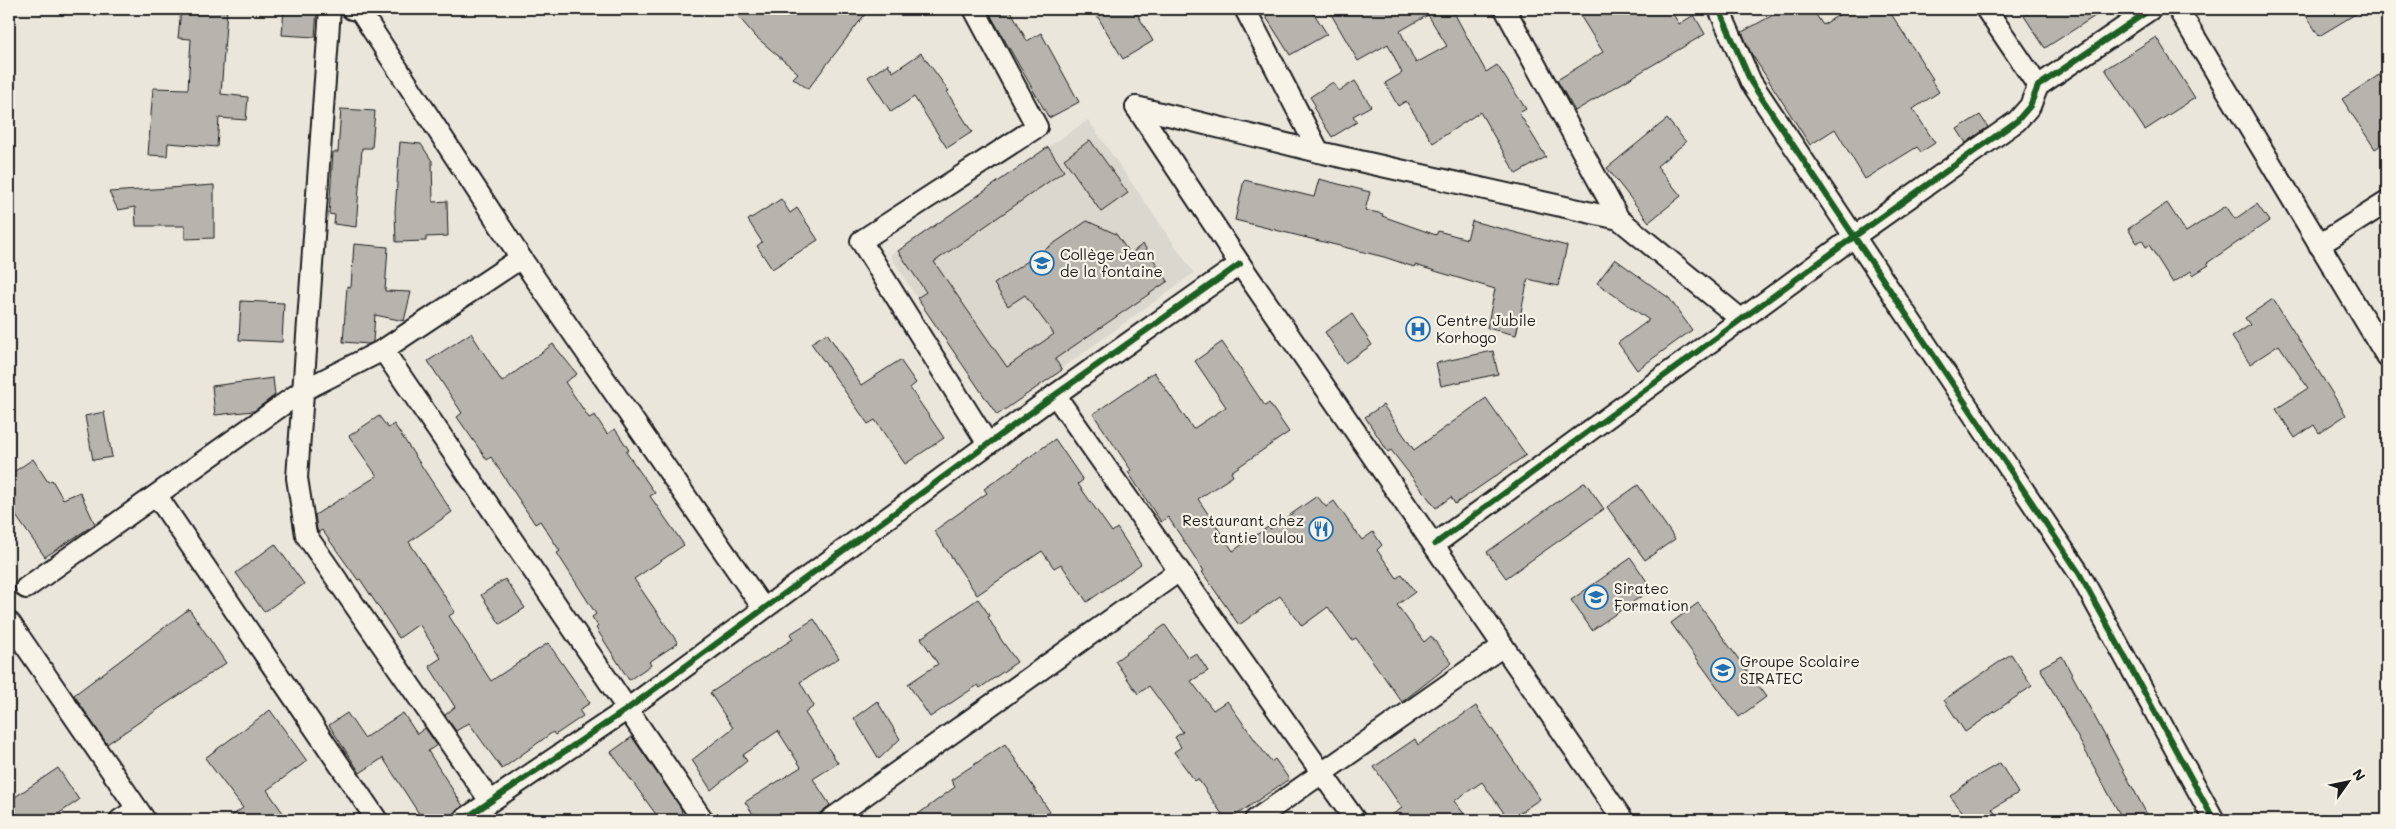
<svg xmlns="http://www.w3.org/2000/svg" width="2396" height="829" viewBox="0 0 2396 829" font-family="Mali,sans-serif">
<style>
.built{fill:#dad7ce}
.building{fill:#b6b4ac;stroke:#1c1c1c;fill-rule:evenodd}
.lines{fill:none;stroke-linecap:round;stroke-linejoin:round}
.street-casing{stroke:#1c1c1c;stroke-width:24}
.street{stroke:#f7f3e8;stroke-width:20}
.cycleway-casing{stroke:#f7f3e8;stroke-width:9}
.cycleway{stroke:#1b5e20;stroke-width:6}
.labels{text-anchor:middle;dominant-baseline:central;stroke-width:4.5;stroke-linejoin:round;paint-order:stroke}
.poi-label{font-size:15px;fill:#1c1c1c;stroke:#f7f3e8;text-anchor:start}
</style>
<rect width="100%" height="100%" fill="#eae6dc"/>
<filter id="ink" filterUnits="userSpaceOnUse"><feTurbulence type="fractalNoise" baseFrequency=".02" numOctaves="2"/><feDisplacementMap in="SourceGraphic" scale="10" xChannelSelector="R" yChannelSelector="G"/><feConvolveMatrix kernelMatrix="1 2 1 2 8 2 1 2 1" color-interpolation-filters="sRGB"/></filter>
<g filter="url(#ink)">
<polygon class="built" points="1088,120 1194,273 997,415 917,298 890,255"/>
<g class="building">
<polygon points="181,9 227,9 221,94 248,97 246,120 219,118 217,147 168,143 167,156 148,155 153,88 188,89 191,39 178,38"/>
<polygon points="284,9 317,9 315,37 282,35"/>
<polygon points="732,9 778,9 787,18 794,9 869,9 808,89 793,78 798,73 755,36"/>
<polygon points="987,9 1010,9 1027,41 1041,33 1079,102 1049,118"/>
<polygon points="1093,9 1134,9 1153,41 1123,59"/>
<polygon points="1261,9 1311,9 1327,34 1290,55"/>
<path d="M1341,9H1452L1486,72L1497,65L1526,109L1519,113L1546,157L1516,174L1480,112L1433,143L1406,101L1398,106L1385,83L1402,73L1388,44L1358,61L1331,14ZM1428,15L1447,46L1416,63L1400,31Z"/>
<polygon points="1576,9 1670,9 1679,24 1694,15 1705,34 1575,111 1557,80 1603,52"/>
<polygon points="1784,9 1812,9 1823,25 1848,9 1888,9 1933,79 1931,80 1939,92 1913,109 1935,143 1921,152 1917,147 1865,179 1835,129 1810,145 1751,53 1742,32"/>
<polygon points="2036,9 2106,9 2045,48 2024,16"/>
<polygon points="2302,9 2364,9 2319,36"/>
<polygon points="2156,37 2195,98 2145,130 2105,69"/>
<polygon points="921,53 949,91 947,92 972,132 947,148 914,97 891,112 868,77 888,64 893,72"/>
<polygon points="2379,75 2387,86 2387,141 2375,149 2342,99"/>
<polygon points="1355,81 1371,106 1353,116 1357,122 1332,137 1313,107 1315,105 1310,97 1333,82 1339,91"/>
<polygon points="341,109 375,111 372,148 362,148 356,227 334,224 335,215 329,214 333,152 338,152"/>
<polygon points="1980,115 1988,127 1966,143 1957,129"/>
<polygon points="1667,119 1686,142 1657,166 1681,196 1649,222 1607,168"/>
<polygon points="1090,140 1128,193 1101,212 1064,159"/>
<polygon points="400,142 421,144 432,161 433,202 447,201 448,236 426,237 426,241 396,242 395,211"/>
<polygon points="1048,147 1064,171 934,262 1007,367 1054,334 1025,295 1008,306 994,284 1087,221 1116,234 1130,254 1143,244 1168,281 1055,359 1062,370 997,415 917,298 926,292 898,251"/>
<polygon points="1319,179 1370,192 1365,210 1383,214 1382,216 1436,235 1438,231 1467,239 1472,221 1567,246 1558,286 1528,279 1516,335 1487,328 1495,289 1415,265 1414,267 1384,257 1235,220 1244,180 1314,197"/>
<polygon points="214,185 214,238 185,239 185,226 136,226 135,207 118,210 109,192"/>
<polygon points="781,199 790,213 797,208 818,240 772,269 757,246 762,242 748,220"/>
<polygon points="2167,203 2186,232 2226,206 2235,219 2257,204 2269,221 2207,263 2209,265 2193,275 2191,271 2173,283 2149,245 2146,247 2142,240 2137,243 2128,229"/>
<polygon points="354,244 388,247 385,291 411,292 404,321 375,315 373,342 369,344 343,342 347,286 351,287"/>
<polygon points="1615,259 1669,298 1692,330 1637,370 1618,343 1649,320 1597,283"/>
<polygon points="2273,299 2346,415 2319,433 2314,425 2295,438 2276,409 2308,388 2279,345 2250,364 2232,337 2250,325 2245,318"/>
<polygon points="241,301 284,303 282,342 239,340"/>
<polygon points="1352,314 1372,345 1345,363 1325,332"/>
<polygon points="471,333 502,382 553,344 577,374 565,382 589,418 595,415 607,434 615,429 629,450 626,452 655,493 650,496 684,545 634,579 678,643 649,662 651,665 629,680 596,628 598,626 592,617 596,614 557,553 560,551 540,521 535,524 491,457 487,460 457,417 462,413 428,361"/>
<polygon points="827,333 861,385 900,360 916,383 910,388 944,438 905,464 875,420 868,424 811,343"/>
<polygon points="1222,342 1265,406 1269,403 1289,432 1231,472 1233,476 1198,499 1233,551 1268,527 1270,529 1317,496 1326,507 1334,501 1362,540 1373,532 1382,545 1377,550 1397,578 1402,574 1415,592 1397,605 1424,642 1431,636 1452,663 1402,702 1356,638 1352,640 1328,607 1302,626 1280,596 1239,625 1202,572 1204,571 1168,517 1161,522 1128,472 1131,470 1093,414 1154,372 1193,429 1226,407 1195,361"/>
<polygon points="1493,351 1498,374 1441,386 1436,363"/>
<polygon points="273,378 275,395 254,411 215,415 212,386"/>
<polygon points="1486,398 1526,455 1455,504 1451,497 1436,508 1391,450 1388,452 1365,417 1383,405 1414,450"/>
<polygon points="104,412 112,457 93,460 85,416"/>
<polygon points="379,416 388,428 394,424 452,512 409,542 455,612 449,616 491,681 548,643 590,703 579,710 583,716 555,735 553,732 502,769 469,723 456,731 445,715 455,707 429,666 441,658 419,624 399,638 360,579 358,580 322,530 319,532 317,530 315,515 377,476 349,436"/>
<polygon points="1055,439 1083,480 1078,484 1112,532 1117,528 1141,564 1087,602 1061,564 1054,568 1042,551 977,595 934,531 987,493 984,489"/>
<polygon points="33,459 48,482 52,480 63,499 80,492 95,524 45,557 9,506 9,475"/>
<polygon points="1585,482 1604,509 1506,578 1487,552"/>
<polygon points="1638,485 1675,539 1645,560 1607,507"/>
<polygon points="275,544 304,584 264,612 236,573"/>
<polygon points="1631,558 1652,589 1592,630 1571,600"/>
<polygon points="505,579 525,608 500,624 481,595"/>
<polygon points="978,599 990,616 988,617 1000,638 1017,662 980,688 978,685 930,717 908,684 938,664 921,638"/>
<polygon points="1698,603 1766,697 1739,717 1671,623"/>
<polygon points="189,609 226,663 107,744 74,695"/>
<polygon points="814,619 839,658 800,682 814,706 805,713 838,763 813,779 830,805 811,820 757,820 745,802 801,767 778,731 743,755 747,761 711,790 692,760 733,728 710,693 793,639 790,634"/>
<polygon points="1165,625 1188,658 1196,653 1208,671 1191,681 1213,710 1227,701 1271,762 1275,759 1289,779 1229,820 1226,820 1198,779 1195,781 1174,752 1181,747 1175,737 1183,732 1149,686 1138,694 1115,661"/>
<polygon points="2011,654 2032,686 1965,732 1944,700"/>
<polygon points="2062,656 2150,820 2123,820 2040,668"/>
<polygon points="877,701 900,739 879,759 854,718"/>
<polygon points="1476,706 1540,799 1509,820 1482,782 1454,801 1469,820 1384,820 1402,808 1374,767 1415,739 1418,745"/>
<polygon points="270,710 307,761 267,790 288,820 226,820 243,808 205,758"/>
<polygon points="347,713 364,738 403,713 417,734 425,728 437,745 428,751 463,806 444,820 423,820 383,758 360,773 329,725"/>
<polygon points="632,737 681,808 682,814 674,820 660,820 611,752"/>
<polygon points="1005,744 1050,812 1037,820 910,820 955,787 951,780"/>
<polygon points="2000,763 2018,793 1992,809 2000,820 1969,820 1950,796 1972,779"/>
<polygon points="58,768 79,800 49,820 9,820 9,801"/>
</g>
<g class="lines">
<g class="street-casing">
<g id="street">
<polyline points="330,9 297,478 306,535 490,801"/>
<polyline points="352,9 360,11 521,258 763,608"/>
<polyline points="974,9 1037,127 861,241 988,444"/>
<polyline points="1245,9 1319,152"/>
<polyline points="1505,9 1619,219 1742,320"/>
<polyline points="1719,9 1751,82 2079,573 2214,820"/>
<polyline points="1986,9 2038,86"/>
<polyline points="2178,9 2387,357"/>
<polyline points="1136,107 1240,264 1623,820"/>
<polyline points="1136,107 1319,152 1619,219"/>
<polyline points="2319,245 2387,202"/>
<polyline points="383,350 703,820"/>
<polyline points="1055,395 1355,820"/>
<polyline points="157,496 377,820"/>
<polyline points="1435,544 1855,236 2017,121 2030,106 2038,86 2151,9"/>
<polyline points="26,588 302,391 383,350 521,258"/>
<polyline points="10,623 145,820"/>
<polyline points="120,820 137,809"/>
<polyline points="463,820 626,710 1055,395 1240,264"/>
<polyline points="830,820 1179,571"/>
<polyline points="1255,820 1503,646"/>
</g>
</g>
<use href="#street" class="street"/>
<g class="cycleway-casing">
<g id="cycleway">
<polyline points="1719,9 1751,82 2079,573 2214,820"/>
<polyline points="1435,544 1855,236 2017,121 2030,106 2038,86 2151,9"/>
<polyline points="463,820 626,710 1055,395 1240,264"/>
</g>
</g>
<use href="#cycleway" class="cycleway"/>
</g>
</g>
<defs>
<g id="university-ring" transform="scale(1.25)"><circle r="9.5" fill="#f7f3e8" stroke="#1f6fb2" stroke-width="1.5"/><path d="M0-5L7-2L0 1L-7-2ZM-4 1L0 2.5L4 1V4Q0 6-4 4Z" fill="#1f6fb2"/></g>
<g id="hospital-ring" transform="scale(1.25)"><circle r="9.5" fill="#f7f3e8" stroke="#1f6fb2" stroke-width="1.5"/><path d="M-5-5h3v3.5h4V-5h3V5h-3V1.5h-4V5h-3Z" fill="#1f6fb2"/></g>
<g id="restaurant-ring" transform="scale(1.25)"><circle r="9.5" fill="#f7f3e8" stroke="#1f6fb2" stroke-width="1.5"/><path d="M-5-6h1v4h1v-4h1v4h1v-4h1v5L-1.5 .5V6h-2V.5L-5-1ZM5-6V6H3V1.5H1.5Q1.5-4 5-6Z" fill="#1f6fb2"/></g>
<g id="school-ring" transform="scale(1.25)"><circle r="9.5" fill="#f7f3e8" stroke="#1f6fb2" stroke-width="1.5"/><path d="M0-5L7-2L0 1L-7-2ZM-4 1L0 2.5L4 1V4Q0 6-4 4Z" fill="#1f6fb2"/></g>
</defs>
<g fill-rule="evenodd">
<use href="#university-ring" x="1042" y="263"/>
<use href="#hospital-ring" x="1418" y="329"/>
<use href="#restaurant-ring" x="1321" y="529"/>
<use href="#school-ring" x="1596" y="597"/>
<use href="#school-ring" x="1723" y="670"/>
</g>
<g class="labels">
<g class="poi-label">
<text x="1060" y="254">Collège Jean<tspan x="1060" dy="17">de la fontaine</tspan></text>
<text x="1436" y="320">Centre Jubile<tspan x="1436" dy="17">Korhogo</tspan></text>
<text x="1304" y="520" text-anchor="end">Restaurant chez<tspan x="1304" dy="17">tantie loulou</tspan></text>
<text x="1614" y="588">Siratec<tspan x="1614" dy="17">Formation</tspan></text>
<text x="1740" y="661">Groupe Scolaire<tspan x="1740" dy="17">SIRATEC</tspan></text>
</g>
</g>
<rect width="2396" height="829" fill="none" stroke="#f7f3e8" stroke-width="30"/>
<rect x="15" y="15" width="2366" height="799" fill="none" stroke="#1c1c1c" stroke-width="2" filter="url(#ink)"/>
<g transform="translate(2348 782) rotate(57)" stroke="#f7f3e8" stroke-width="4" paint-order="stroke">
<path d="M0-4L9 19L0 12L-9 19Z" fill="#1c1c1c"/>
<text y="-8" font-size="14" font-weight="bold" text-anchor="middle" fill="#1c1c1c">N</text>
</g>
</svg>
